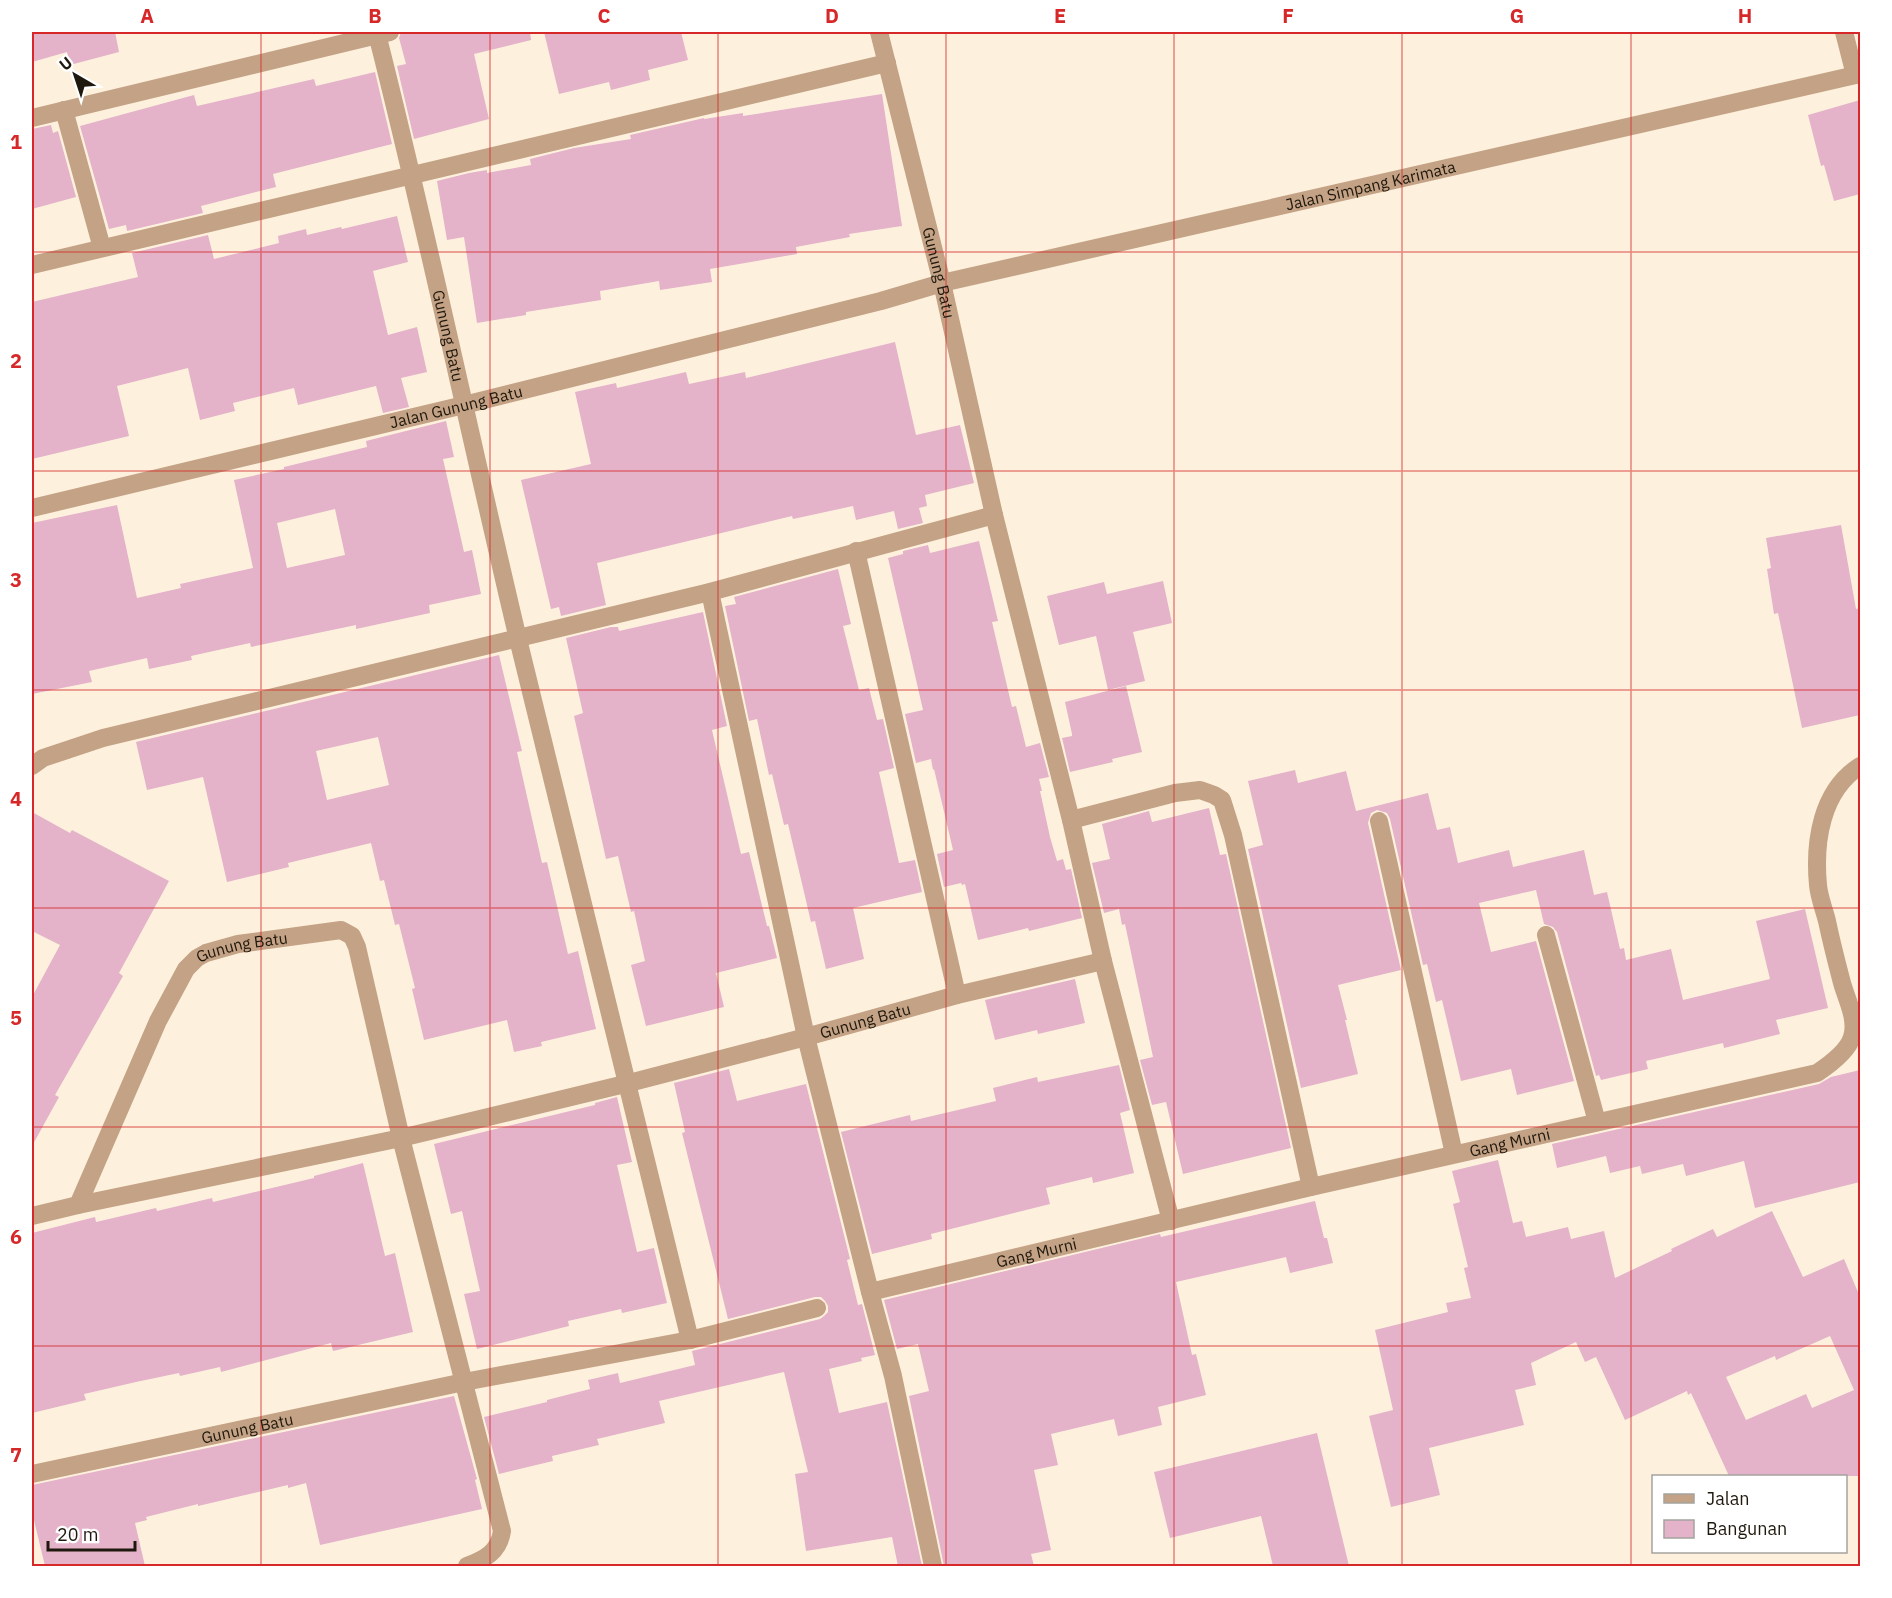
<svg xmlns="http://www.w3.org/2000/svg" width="1892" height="1598" viewBox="0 0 1892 1598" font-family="'IBM Plex Sans',sans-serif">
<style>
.building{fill:#e4b2c9;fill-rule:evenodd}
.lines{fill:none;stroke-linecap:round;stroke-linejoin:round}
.street{stroke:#c4a285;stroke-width:18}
.grid{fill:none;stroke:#d62828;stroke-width:1.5;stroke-opacity:0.55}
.labels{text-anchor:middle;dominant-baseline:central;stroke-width:5;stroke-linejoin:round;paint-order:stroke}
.street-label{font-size:16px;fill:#1f180d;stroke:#fff}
.neatline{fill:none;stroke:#d62828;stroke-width:2}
.grid-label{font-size:20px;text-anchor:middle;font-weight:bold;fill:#d62828}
</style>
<rect width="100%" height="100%" fill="#fdf1de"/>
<g class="building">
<polygon points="32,32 115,32 119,52 70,65 67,52 32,62"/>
<polygon points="401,32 530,32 531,40 474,54 489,119 414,139 397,66 406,64 399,38"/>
<polygon points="544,32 681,32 688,60 648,70 650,80 611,90 609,82 559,94"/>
<polygon points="375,72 392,144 273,174 276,187 201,206 203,213 127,231 126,225 109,229 80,126 194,95 197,106 314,79 316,86"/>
<polygon points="882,94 902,226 849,234 850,237 796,247 797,254 710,269 712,282 660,290 659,281 600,291 601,300 526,312 526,315 477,323 464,237 447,240 437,181 469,173 487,170 487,173 531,165 530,159 574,148 631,139 630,135 704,118 704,119 743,113 743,116"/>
<polygon points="1860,100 1860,194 1834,201 1824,165 1821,166 1808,115"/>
<polygon points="51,125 53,133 58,131 76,197 32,209 32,129"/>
<polygon points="397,216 408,262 373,271 388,335 417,327 427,372 401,378 409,407 383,413 376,386 298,405 294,388 233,403 235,411 200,420 188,368 117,386 129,436 32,459 32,302 138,277 132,253 208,235 214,259 279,243 278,236 306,229 307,235 341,227 342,229"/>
<polygon points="895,342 916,435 960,425 974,483 925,495 927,506 919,508 923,523 898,529 894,511 856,520 853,506 793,519 792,516 597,563 606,605 561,616 559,607 551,609 521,480 591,464 575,392 616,383 617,388 686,372 689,384 745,372 746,378"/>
<path d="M446,421L454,457L443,459L464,552L472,550L481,594L429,605L430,613L356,629V625L251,647L250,643L191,656L192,660L149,669L147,658L89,671L92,682L32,694V523L117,505L137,598L181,588L180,584L253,568L234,480L284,469V467L367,447L366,441ZM335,509L345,555L287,568L277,523Z"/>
<polygon points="1841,525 1856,609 1860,608 1860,715 1802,728 1778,613 1774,614 1767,569 1771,568 1766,538"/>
<polygon points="979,541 998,621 992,622 1012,707 1016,706 1026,747 1040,743 1049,777 1039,779 1042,791 1040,791 1050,837 1057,861 1063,859 1066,870 1071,869 1082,918 1029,931 1028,928 978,940 965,884 962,885 961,883 944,887 937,854 953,850 934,769 933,770 931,759 916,763 905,714 923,710 888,558 903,554 903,551 928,545 930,553"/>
<polygon points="838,569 851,624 843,626 859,690 869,688 877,720 883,719 894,768 879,772 899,863 915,860 922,892 853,908 864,959 826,969 815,921 811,922 788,824 784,825 772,774 769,775 757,719 749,721 725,606 736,604 734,597"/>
<polygon points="1163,581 1172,623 1133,632 1145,681 1108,690 1096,636 1059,645 1047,596 1104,582 1107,594"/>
<polygon points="703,612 727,726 712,730 741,854 749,852 767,926 769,926 777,958 716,973 724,1007 646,1026 631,965 645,961 634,911 631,912 618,856 606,859 574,716 583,713 566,638 611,627 618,627 619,631"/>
<path d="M499,655L522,751L517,752L542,863L547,862L568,954L578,951L596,1029L541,1042L542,1046L514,1052L507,1020L424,1040L412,989L415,988L399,924L395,925L384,880L380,881L371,843L288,863L289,867L227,882L203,777L147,790L136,742ZM378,737L389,785L327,800L316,751Z"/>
<polygon points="1126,686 1142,752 1112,759 1113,762 1070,772 1062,738 1072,736 1072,734 1065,702"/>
<polygon points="1295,770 1298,783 1346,771 1356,811 1428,793 1437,830 1450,827 1458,863 1509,850 1513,867 1584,850 1594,895 1607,892 1620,949 1624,948 1626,960 1671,949 1683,1000 1770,979 1756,921 1805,909 1828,1008 1776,1020 1780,1034 1724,1048 1723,1043 1646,1061 1648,1069 1601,1080 1599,1075 1596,1076 1557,932 1553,927 1544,924 1536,890 1479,903 1491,952 1536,941 1574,1081 1517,1095 1511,1069 1461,1081 1442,1000 1436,1002 1427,964 1423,965 1390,819 1387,813 1377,810 1371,813 1368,823 1401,970 1338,985 1347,1020 1345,1020 1358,1074 1301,1088 1248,849 1263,845 1248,781"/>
<polygon points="1209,808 1220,855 1226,854 1291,1148 1183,1174 1166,1102 1152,1105 1140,1060 1153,1057 1125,924 1122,925 1119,909 1104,913 1092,863 1110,859 1102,824 1149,811 1152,822"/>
<polygon points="32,812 70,833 72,830 169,881 119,973 123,976 55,1095 59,1097 32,1146 32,997 60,945 32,931"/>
<polygon points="1075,979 1085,1023 1038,1034 1037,1030 995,1040 985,1000"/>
<polygon points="1119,1065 1130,1110 1120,1113 1134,1173 1093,1183 1092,1177 1046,1188 1050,1204 931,1234 932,1239 872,1254 841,1132 910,1115 911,1121 996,1101 993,1088 1037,1077 1038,1082"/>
<polygon points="729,1069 737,1101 806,1084 850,1259 847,1260 858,1305 862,1304 875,1355 861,1358 862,1361 829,1369 839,1413 887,1402 922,1566 898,1566 892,1537 806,1551 795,1474 808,1472 784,1372 659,1401 665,1423 597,1439 599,1445 552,1456 553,1461 499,1474 484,1417 547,1402 547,1400 590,1389 588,1380 618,1373 620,1383 695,1365 692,1351 820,1319 824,1316 828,1312 828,1306 825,1301 821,1297 815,1297 728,1319 682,1133 685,1132 674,1083"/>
<polygon points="1860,1070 1860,1182 1755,1208 1744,1161 1686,1176 1683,1164 1642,1174 1640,1166 1610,1173 1606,1156 1557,1168 1552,1144 1819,1084 1831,1077"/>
<polygon points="617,1097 632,1162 617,1165 637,1252 654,1248 667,1303 622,1313 621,1309 568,1321 569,1326 477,1349 464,1294 480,1291 462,1211 451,1214 434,1144 595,1105 595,1103"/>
<path d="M1498,1160L1513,1223L1522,1221L1526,1237L1568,1227L1571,1239L1604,1231L1615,1278L1672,1251L1671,1249L1713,1229L1717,1237L1772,1211L1803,1277L1844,1259L1860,1297V1476H1729L1691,1393L1688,1395L1687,1391L1625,1420L1596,1357L1585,1362L1576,1342L1531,1363L1536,1385L1515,1390L1524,1425L1429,1448L1440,1495L1391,1507L1369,1416L1393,1410L1375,1330L1448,1312L1446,1303L1471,1298L1464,1268L1468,1267L1453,1204L1460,1202L1452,1171ZM1830,1336L1854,1390L1812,1408L1806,1394L1746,1420L1726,1377L1775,1356L1776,1360Z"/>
<polygon points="363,1163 385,1256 395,1253 413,1332 333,1351 331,1343 221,1372 220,1367 180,1376 179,1373 136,1382 84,1394 86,1400 32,1413 32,1233 95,1217 96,1222 156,1208 157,1211 212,1198 213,1202 314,1178 314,1176"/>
<polygon points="1315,1201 1324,1238 1327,1238 1333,1263 1290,1273 1286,1257 1176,1282 1192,1355 1196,1354 1206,1395 1158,1407 1162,1425 1118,1436 1114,1419 1051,1434 1058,1465 1034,1470 1051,1550 1031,1554 1034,1566 944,1566 909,1396 929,1391 918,1344 897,1349 884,1300 1160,1234 1161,1237"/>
<polygon points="454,1396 477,1479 475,1480 482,1509 320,1545 306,1483 288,1488 288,1485 198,1506 198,1504 146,1517 147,1520 135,1523 145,1566 45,1566 32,1512 32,1485"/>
<polygon points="1317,1433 1349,1566 1273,1566 1261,1516 1170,1538 1154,1472"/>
</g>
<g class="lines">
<g class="street">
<path id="s1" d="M879,32L942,283L994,515L1071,820L1103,961L1171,1221"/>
<polyline points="1844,32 1855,75"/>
<path id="s2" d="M377,34C428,235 470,437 518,639C575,872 634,1105 690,1340"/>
<polyline points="64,110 102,248"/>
<polyline points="32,118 390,32"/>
<polyline points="32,265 887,63"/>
<path id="s3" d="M32,508L464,405L881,301L942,283L1860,74"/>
<polyline points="856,551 957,995"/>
<polyline points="710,592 806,1037 870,1292 893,1376 933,1566"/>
<polyline points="32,766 43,758 103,738 710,592 994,515"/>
<polyline points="1071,820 1175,793 1200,790 1214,795 1222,800 1233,835 1311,1187"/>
<polyline points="1379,821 1454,1154"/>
<polyline points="1546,935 1597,1122"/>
<path id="s4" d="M78,1205L158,1021L186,969L197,958L206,953L238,944L341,930L352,936L357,947L401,1138L502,1531C499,1552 485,1559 467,1566"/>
<path id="s5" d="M32,1216L78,1205L401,1138L629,1083L806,1037L957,995L1103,961"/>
<path id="s6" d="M870,1292L1311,1187L1817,1073C1829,1065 1848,1051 1852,1037C1858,1018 1845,997 1841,979C1836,960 1831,940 1827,921C1824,909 1819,897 1818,885C1814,842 1821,791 1860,766"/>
<path id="s7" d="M32,1474L464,1382L690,1340L817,1308"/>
</g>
</g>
<path class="grid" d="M261,32V1566M490,32V1566M718,32V1566M946,32V1566M1174,32V1566M1402,32V1566M1631,32V1566M32,252H1860M32,471H1860M32,690H1860M32,908H1860M32,1127H1860M32,1346H1860"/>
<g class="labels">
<g class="street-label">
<text stroke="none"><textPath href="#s3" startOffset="1377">Jalan Simpang Karimata</textPath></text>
<text stroke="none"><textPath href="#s1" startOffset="248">Gunung Batu</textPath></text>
<text stroke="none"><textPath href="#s2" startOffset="310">Gunung Batu</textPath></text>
<text stroke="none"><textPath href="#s3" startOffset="436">Jalan Gunung Batu</textPath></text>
<text stroke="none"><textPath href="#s4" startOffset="322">Gunung Batu</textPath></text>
<text stroke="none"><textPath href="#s5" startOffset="856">Gunung Batu</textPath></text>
<text stroke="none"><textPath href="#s6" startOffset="657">Gang Murni</textPath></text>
<text stroke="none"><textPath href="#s6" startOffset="171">Gang Murni</textPath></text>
<text stroke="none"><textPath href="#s7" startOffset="220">Gunung Batu</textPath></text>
</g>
</g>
<rect width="1892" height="1598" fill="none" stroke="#ffffff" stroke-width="66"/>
<rect x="1652" y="1475" width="195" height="78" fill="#ffffff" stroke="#a5a39e" stroke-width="1.5"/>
<rect x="1664" y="1494" width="30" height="9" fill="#c4a285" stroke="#a5a39e" stroke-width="1.5"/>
<text x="1706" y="1505" font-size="18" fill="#1f180d">Jalan</text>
<rect x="1664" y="1520" width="30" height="18" fill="#e4b2c9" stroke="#a5a39e" stroke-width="1.5"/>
<text x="1706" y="1535" font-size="18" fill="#1f180d">Bangunan</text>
<g transform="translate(75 75) rotate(321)" stroke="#ffffff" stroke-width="4.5" paint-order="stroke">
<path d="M0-4.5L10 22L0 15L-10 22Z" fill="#1f180d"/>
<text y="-9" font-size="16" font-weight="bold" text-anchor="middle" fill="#1f180d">U</text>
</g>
<path d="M48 1541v9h87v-9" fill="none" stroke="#1f180d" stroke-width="3"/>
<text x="57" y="1541" font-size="18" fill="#1f180d" stroke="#ffffff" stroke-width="4.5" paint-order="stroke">20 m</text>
<rect x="33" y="33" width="1826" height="1532" class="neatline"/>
<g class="grid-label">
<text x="147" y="23">A</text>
<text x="375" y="23">B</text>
<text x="604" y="23">C</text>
<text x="832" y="23">D</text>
<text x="1060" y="23">E</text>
<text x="1288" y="23">F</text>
<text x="1517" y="23">G</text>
<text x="1745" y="23">H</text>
<text x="16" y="149">1</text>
<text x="16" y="368">2</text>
<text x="16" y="587">3</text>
<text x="16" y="806">4</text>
<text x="16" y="1025">5</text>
<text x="16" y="1244">6</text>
<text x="16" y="1462">7</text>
</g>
</svg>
